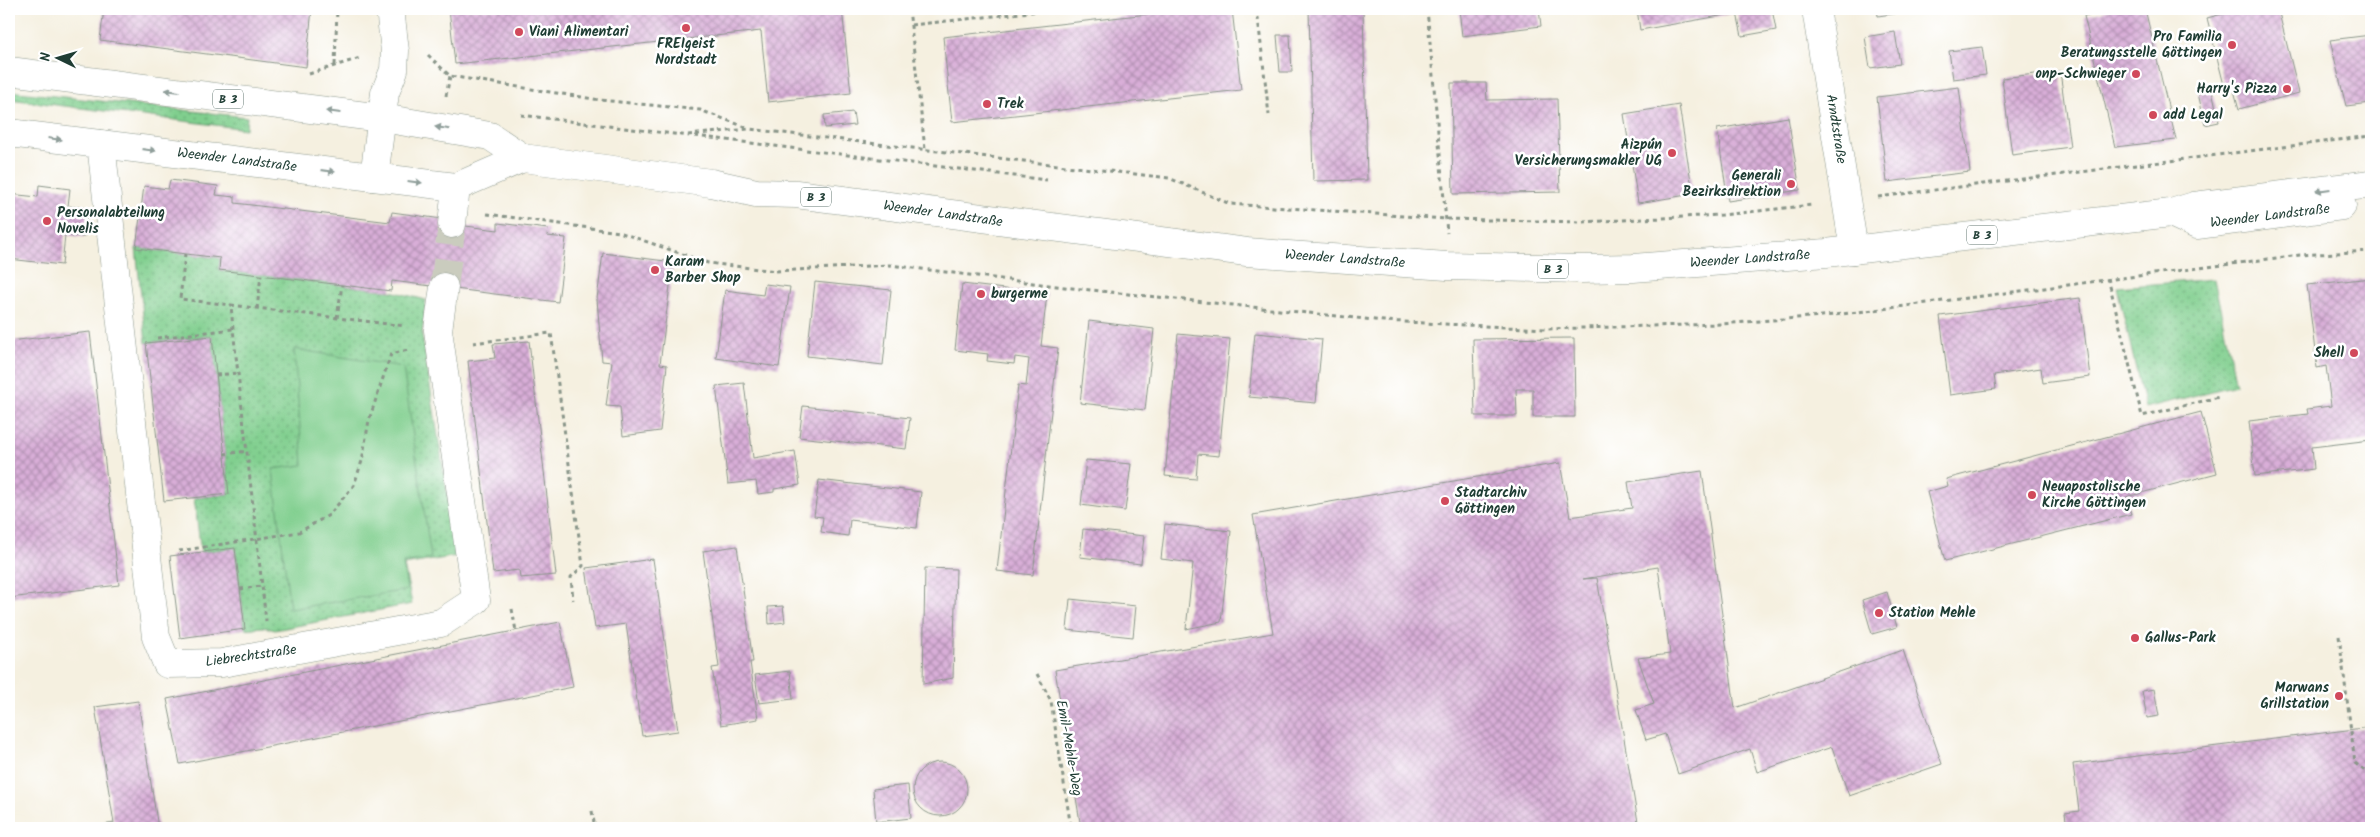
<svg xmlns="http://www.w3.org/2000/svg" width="2380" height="837" viewBox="0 0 2380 837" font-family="Kalam,sans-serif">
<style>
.grass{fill:url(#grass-dots);stroke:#508661}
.park{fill:#80cf8e;stroke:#508661}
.building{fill:url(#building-cross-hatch)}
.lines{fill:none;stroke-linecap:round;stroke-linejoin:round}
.minor-tunnel{stroke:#caccbe;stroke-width:28;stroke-dasharray:28 14;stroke-linecap:butt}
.minor-casing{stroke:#8a968a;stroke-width:29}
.primary-casing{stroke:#8a968a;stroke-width:29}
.path{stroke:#8a968a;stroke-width:3;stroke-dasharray:4 4;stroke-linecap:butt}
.minor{stroke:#fff;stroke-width:28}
.primary{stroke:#fff;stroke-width:28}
.oneway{fill:#8f9e9a}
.poi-dot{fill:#d1495b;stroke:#fff;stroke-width:2}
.labels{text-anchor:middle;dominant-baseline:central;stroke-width:5;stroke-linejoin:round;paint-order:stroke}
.shield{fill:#fff;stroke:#627771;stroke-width:1}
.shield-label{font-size:12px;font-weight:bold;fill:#1f3d34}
.poi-label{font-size:14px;font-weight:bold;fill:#1f3d34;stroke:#fff;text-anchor:start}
.street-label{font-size:14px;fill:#1f3d34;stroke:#fff}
</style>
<defs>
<pattern id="grass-dots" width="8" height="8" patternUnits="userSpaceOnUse" patternTransform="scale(1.25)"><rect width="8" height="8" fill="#80cf8e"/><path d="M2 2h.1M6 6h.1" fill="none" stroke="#68a975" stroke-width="1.8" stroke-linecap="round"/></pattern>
<pattern id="building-cross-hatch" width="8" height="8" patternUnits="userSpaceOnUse" patternTransform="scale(1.25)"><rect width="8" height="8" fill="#d9aed8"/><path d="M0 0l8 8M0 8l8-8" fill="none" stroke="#af8fb0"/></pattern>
</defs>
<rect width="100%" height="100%" fill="#fff"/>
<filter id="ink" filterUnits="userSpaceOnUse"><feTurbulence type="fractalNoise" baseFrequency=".02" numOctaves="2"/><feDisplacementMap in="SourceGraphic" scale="10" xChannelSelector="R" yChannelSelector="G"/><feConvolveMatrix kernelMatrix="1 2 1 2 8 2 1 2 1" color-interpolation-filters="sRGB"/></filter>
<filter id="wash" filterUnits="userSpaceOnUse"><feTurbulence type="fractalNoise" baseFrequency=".0096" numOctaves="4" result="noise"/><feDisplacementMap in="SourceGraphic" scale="20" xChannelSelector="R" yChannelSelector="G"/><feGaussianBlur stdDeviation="1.12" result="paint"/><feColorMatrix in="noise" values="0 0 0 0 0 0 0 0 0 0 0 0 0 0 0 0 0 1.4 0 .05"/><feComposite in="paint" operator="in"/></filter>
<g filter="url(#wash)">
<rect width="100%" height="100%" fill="#f5f0e0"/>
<g class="grass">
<polygon points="9,91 247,117 246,129 9,99"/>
<polygon points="136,248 220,258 219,270 391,291 426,300 422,335 457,556 404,565 412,604 275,630 263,627 245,629 235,548 201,552 194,498 229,494 212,336 146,343"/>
<polygon points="2214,279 2236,385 2145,408 2117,287"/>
</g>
<polygon class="park" points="294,349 403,367 431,558 403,563 407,590 290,609 273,469 303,465"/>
<g id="blocks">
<g class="building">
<polygon points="104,9 312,9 306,67 100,40"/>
<polygon points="449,9 842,9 851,93 768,102 761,31 455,64"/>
<polygon points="1147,9 1232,9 1241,90 952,122 943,37 1148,14"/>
<polygon points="1309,9 1363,9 1367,180 1313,181"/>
<polygon points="1459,9 1539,9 1541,26 1462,36"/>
<polygon points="1637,9 1772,9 1776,30 1742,36 1737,13 1640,30"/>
<polygon points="1877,9 1919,9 1919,10 1878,16"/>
<polygon points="2114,9 2145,9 2176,140 2115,147 2084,16"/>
<polygon points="2242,9 2278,9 2299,93 2239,109 2232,83 2224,85 2207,18"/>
<polygon points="1895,32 1900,64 1870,68 1865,37"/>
<polygon points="1277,35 1290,35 1292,72 1280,72"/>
<polygon points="2371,35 2371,103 2346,106 2330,40"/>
<polygon points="1982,47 1986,75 1953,79 1949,51"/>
<polygon points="2060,71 2070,147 2012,155 2002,78"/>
<polygon points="1451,83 1486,83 1487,100 1557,99 1560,192 1453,194"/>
<polygon points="1959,87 1970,172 1887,182 1877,97"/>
<polygon points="2212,90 2219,122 2205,125 2198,93"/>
<polygon points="1679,105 1693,194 1638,203 1624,114"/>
<polygon points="853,112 855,125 825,128 824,115"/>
<polygon points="1788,117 1800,190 1728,201 1717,129"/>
<polygon points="170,180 218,186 216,195 235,197 235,203 390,222 392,212 442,219 441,223 498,230 498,223 548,229 547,236 566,238 558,302 392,281 391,291 219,270 220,258 136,248 144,186 168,189"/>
<polygon points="39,185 70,189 68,206 88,208 84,237 65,235 62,265 9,259 9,194 38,197"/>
<polygon points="603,253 673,262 660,364 667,365 660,431 623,436 620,407 606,406 612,362 602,361 597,299"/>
<polygon points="2371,278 2371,440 2312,447 2314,469 2255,476 2249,421 2308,414 2307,409 2331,406 2326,366 2317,368 2307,285"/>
<polygon points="815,282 891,290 883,365 807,356"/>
<polygon points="765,284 790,287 779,367 716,358 725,290 763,295"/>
<polygon points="962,284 1047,294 1041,346 1058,348 1033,575 997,571 1018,385 1026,386 1029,359 1015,357 1014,364 987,361 988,354 955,350"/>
<polygon points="2080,298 2090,377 2043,383 2041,368 1994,375 1996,389 1950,395 1940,316"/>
<polygon points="1089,321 1154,329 1145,410 1080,403"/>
<polygon points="90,332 119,585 9,598 9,341"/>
<polygon points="1255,333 1322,339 1316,403 1249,397"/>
<polygon points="1178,334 1230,339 1219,456 1198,454 1196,479 1165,476"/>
<polygon points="212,336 229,494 164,501 146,343"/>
<polygon points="1574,338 1575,417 1533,417 1533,389 1516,389 1517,416 1475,416 1473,339"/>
<polygon points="529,341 556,575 520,578 519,570 493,573 468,361 495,358 493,344"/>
<polygon points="744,383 753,458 795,451 800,485 774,489 774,492 758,494 756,481 728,484 716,386"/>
<polygon points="803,406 910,418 906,449 799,437"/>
<polygon points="2201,412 2217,473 2126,497 2131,514 1945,561 1927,492 1948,486 1946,479"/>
<polygon points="1086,460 1131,464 1125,511 1081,505"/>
<polygon points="1560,463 1570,517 1632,508 1628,482 1702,471 1735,708 1903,650 1942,764 1849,796 1832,747 1757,772 1750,749 1678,774 1665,734 1646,740 1636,710 1654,704 1638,658 1670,654 1658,567 1583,579 1597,578 1639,828 1081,828 1055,670 1273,633 1253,515"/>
<polygon points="819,480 921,492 917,528 850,520 848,536 821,532 823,517 814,516"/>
<polygon points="1165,524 1231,531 1221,622 1186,629 1193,563 1161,559"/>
<polygon points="1083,529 1144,536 1141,564 1080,557"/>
<polygon points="737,546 753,662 750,662 758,719 721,725 712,668 719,667 703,551"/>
<polygon points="235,548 245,629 180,638 170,556"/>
<polygon points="653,559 678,731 642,736 626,624 595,628 586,568"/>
<polygon points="925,568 956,569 953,678 923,684"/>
<polygon points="1887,592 1897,627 1872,634 1862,600"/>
<polygon points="1070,599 1136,606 1133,637 1067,630"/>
<polygon points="783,606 785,622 769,624 768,607"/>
<polygon points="560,622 573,687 180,764 167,699"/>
<polygon points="790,671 793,699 759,703 755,675"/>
<polygon points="2154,689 2159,716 2147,718 2142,691"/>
<polygon points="138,701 158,828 83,828 114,823 95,707"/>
<polygon points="2371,727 2371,828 2067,828 2065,813 2079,811 2073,764"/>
<circle cx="940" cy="789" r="27"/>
<polygon points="908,785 911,818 876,822 873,789"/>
</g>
</g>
</g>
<g filter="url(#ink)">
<use href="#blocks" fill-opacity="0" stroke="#8a968a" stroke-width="1"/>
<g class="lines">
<polyline class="minor-tunnel" points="444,287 452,224"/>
<g class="minor-casing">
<g id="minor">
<polyline points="1816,9 1854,250"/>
<polyline points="101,144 156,637 167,664 222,663 441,623 476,600 438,330 444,287"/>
<polyline points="374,177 385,93 394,70 395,51 390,9"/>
<polyline points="452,224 456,187"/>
</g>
</g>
<g class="primary-casing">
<g id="primary">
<polyline points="9,71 382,118 490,136 523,158 711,183 756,193 796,194 1247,252 1447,266 1582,269 1633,268 1826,253 2171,213 2194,206 2371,184"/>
<polyline points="9,133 456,187 523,158"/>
<polyline points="2171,213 2197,225 2342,206"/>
</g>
</g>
<g class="path">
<polyline points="909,9 925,149"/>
<polyline points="1257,9 1269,115"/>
<polyline points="1427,9 1447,233"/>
<polyline points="911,25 1058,9"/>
<polyline points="428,55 450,76 600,100 700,110 748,128"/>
<polyline points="335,65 337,9"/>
<polyline points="309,74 360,58"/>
<polyline points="446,96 450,76"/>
<polyline points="521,115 689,136"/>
<polyline points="688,135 749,129 1169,178 1230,204 1447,219 1582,222 1722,215 1812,205"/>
<polyline points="695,136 1047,180"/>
<polyline points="1878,197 2371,136"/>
<polyline points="487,214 619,232 708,263 776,271 889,265 1072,288 1384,321 1546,329 1721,324 1835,315 2300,255 2371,251"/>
<polyline points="185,254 180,299 231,305"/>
<polyline points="2108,278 2142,416 2219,397"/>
<polyline points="257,309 261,275"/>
<polyline points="337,318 342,285"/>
<polyline points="233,329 231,305 405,326"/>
<polyline points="157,338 233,329 266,621"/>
<polyline points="473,343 551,333 583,566 571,577 573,600"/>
<polyline points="216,375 238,373"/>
<polyline points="224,454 247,451"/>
<polyline points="179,551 299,532 329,515 354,485 362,461 369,420 391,354 408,350"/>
<polyline points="240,589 262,586"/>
<polyline points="512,609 516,631"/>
<polyline points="2339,636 2355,763 2371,776"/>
<polyline points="1037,674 1051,701 1071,828"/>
<polyline points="592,811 595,828"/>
</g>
<use href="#minor" class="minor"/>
<use href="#primary" class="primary"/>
</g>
<defs><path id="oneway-solid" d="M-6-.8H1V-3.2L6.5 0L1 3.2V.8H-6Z" transform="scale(1.25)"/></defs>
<g class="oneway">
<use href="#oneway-solid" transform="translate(172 91) rotate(-173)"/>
<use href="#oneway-solid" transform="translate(333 112) rotate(-173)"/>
<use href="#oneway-solid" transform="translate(442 128) rotate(-171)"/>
<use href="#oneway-solid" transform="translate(55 139) rotate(7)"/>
<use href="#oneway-solid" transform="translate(149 150) rotate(7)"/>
<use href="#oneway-solid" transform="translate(328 171) rotate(7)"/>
<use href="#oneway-solid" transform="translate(415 182) rotate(7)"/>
<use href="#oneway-solid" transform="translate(2323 190) rotate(173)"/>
</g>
</g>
<g class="poi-dot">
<circle cx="686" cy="28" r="5"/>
<circle cx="519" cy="32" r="5"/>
<circle cx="2232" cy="45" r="5"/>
<circle cx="2136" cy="74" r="5"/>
<circle cx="2287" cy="89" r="5"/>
<circle cx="987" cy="104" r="5"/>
<circle cx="2153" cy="115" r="5"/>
<circle cx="1672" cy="153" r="5"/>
<circle cx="1791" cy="184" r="5"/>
<circle cx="47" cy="221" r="5"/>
<circle cx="655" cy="270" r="5"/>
<circle cx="981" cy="294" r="5"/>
<circle cx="2354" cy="353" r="5"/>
<circle cx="2032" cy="495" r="5"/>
<circle cx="1445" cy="501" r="5"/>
<circle cx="1879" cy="613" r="5"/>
<circle cx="2135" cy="638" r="5"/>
<circle cx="2339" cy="696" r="5"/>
</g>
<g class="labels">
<g class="shield">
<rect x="213" y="89.5" width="30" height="19" rx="4"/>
<rect x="801" y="187.5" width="30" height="19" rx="4"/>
<rect x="1967" y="225.5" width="30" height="19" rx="4"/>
<rect x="1538" y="259.5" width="30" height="19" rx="4"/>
</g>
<g class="shield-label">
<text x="228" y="99">B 3</text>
<text x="816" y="197">B 3</text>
<text x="1982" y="235">B 3</text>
<text x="1553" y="269">B 3</text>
</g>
<g class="poi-label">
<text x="529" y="32">Viani Alimentari</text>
<text x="2222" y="37" text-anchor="end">Pro Familia<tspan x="2222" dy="16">Beratungsstelle Göttingen</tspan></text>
<text x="686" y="44" text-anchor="middle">FREIgeist<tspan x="686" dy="16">Nordstadt</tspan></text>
<text x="2126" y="74" text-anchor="end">onp-Schwieger</text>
<text x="2277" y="89" text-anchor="end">Harry's Pizza</text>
<text x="997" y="104">Trek</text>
<text x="2163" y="115">add Legal</text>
<text x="1662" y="145" text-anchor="end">Aizpún<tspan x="1662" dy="16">Versicherungsmakler UG</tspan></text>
<text x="1781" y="176" text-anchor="end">Generali<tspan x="1781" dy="16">Bezirksdirektion</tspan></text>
<text x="57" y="213">Personalabteilung<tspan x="57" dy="16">Novelis</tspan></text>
<text x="665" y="262">Karam<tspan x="665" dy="16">Barber Shop</tspan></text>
<text x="991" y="294">burgerme</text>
<text x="2344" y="353" text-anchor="end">Shell</text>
<text x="2042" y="487">Neuapostolische<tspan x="2042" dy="16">Kirche Göttingen</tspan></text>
<text x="1455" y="493">Stadtarchiv<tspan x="1455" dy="16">Göttingen</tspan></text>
<text x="1889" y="613">Station Mehle</text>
<text x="2145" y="638">Gallus-Park</text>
<text x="2329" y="688" text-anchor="end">Marwans<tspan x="2329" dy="16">Grillstation</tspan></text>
</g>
<g class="street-label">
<text transform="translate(1836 129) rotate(81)">Arndtstraße</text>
<text transform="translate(237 160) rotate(7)">Weender Landstraße</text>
<text transform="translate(943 214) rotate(8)">Weender Landstraße</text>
<text transform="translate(2270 216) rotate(-7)">Weender Landstraße</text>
<text transform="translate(1345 259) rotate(4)">Weender Landstraße</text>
<text transform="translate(1750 259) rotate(-4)">Weender Landstraße</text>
<text transform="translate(251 656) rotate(-8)">Liebrechtstraße</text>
<text transform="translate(1069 748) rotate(80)">Emil-Mehle-Weg</text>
</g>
</g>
<rect width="2380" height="837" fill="none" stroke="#fff" stroke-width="30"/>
<g transform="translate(58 58) rotate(275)" stroke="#ffffff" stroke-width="4" paint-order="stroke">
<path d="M0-4L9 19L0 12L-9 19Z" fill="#1f3d34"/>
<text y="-8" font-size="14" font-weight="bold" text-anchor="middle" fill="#1f3d34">N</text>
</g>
</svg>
